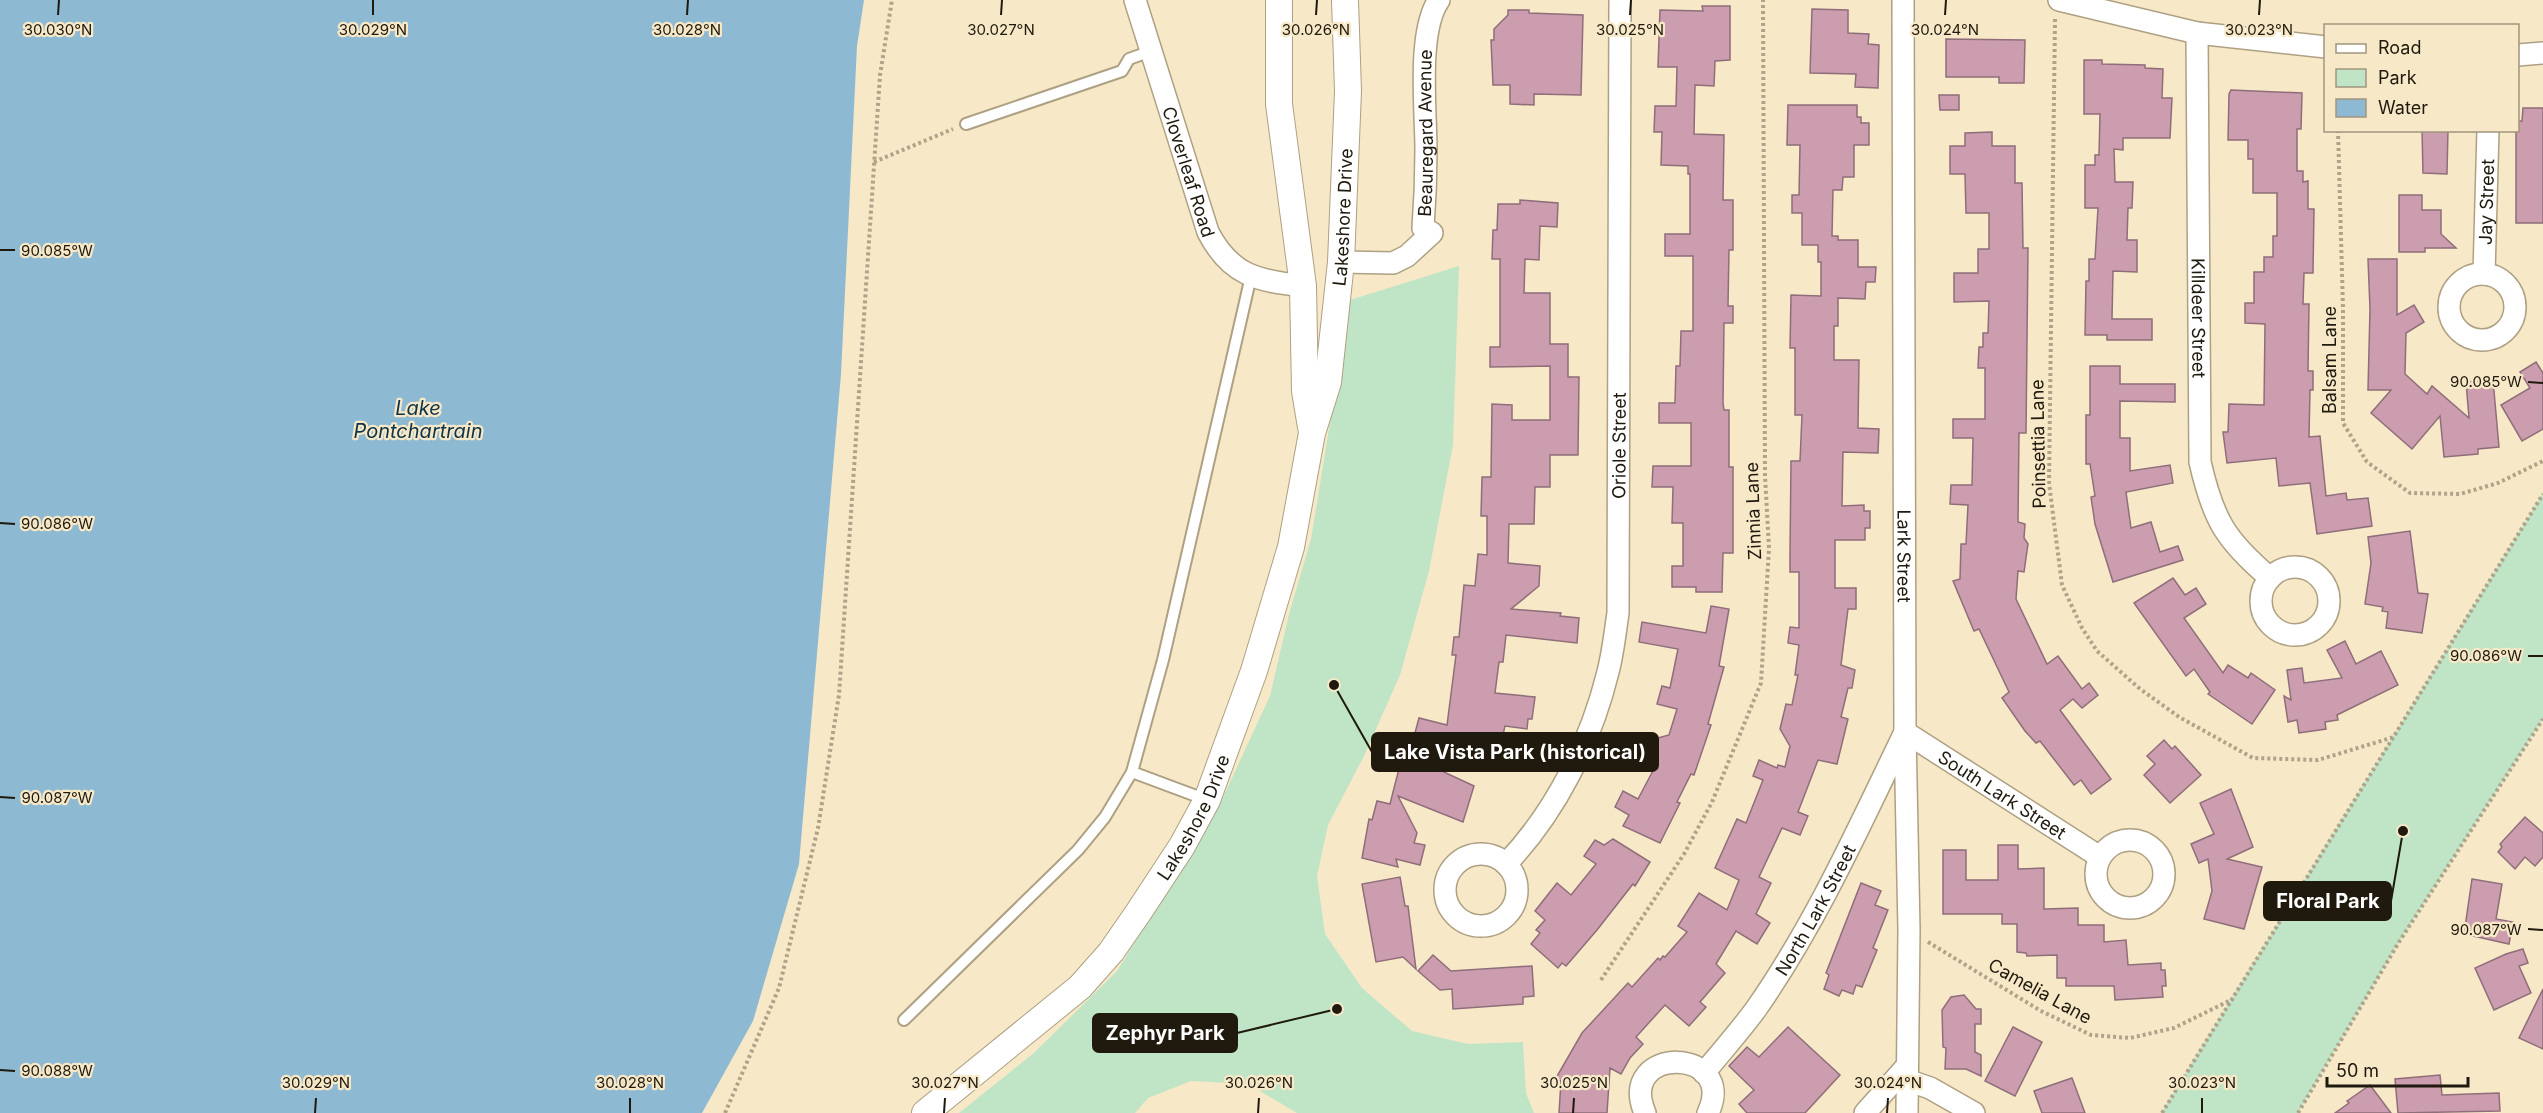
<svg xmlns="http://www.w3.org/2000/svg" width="2543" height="1113" viewBox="0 0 2543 1113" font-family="Inter,sans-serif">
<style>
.green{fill:#c0e5c6}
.water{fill:#8eb9d2}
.building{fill:#cb9dae;stroke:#8f6e7a;stroke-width:1.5}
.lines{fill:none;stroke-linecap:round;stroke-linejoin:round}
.service-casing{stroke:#aea082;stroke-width:14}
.minor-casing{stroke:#aea082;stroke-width:24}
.tertiary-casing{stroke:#aea082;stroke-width:28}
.path{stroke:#afa38a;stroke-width:4;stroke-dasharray:3 3;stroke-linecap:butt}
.service{stroke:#fff;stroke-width:10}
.minor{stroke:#fff;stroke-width:21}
.tertiary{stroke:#fff;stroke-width:26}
.ticks{fill:none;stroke:#1f190e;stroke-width:2}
.labels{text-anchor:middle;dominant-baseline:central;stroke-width:4.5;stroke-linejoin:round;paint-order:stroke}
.street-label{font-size:18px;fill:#1f190e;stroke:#f7e8c8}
.water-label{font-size:20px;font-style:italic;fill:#0f3447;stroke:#f7e8c8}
.ticks-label{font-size:15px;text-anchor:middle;fill:#1f190e;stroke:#f7e8c8;stroke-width:4.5;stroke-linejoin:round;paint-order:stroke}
.leader{fill:none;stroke:#1f190e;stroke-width:2}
.callout-dot{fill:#1f190e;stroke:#f7e8c8;stroke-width:2}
.callout{fill:#1f190e;stroke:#1f190e;stroke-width:2}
.callout-label{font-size:20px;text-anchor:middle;font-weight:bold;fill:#fff}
</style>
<rect width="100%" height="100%" fill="#f7e8c8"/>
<g class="green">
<polygon points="1459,266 1453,445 1429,571 1400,675 1364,756 1328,825 1317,876 1325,934 1362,988 1412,1031 1468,1044 1523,1042 1526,1093 1534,1113 1297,1113 1248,1084 1191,1081 1148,1098 1135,1113 959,1113 1035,1052 1117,971 1218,808 1270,696 1289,614 1311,539 1350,300"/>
<polygon points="2543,493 2543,719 2399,942 2298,1113 2161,1113"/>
</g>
<polygon class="water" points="0,0 864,0 857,46 841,374 799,864 753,1021 702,1113 0,1113"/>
<g class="building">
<polygon points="1702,6 1730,6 1730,60 1715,61 1714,86 1695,85 1694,134 1724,135 1723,200 1733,200 1733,250 1729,250 1728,306 1733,306 1733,323 1724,323 1723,403 1724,410 1729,410 1729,467 1733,467 1733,553 1723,553 1722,592 1696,592 1696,587 1672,587 1672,566 1683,566 1683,523 1672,523 1673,487 1652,487 1653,466 1691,466 1691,423 1659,423 1659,403 1675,403 1676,366 1680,366 1681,331 1693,331 1693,256 1665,256 1665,234 1690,234 1690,174 1688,174 1688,166 1661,165 1662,132 1654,132 1655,106 1676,106 1677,67 1658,67 1660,10 1703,11"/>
<polygon points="1812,9 1848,10 1848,33 1869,34 1868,44 1879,45 1878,88 1855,87 1856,74 1810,73"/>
<polygon points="1508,10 1529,10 1529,13 1583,15 1581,95 1534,94 1534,105 1510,104 1510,85 1493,85 1491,40 1494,40 1494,29 1508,15"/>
<polygon points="1946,39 2025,40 2024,83 1999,83 1999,77 1946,77"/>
<polygon points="2084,60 2102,60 2102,64 2145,65 2145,68 2163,69 2162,98 2172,98 2170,138 2123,138 2123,150 2114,149 2115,182 2133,182 2132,208 2128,208 2127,240 2137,240 2137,272 2113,271 2112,319 2152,319 2152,340 2107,340 2107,335 2085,335 2086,281 2089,281 2089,259 2095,259 2098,208 2085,208 2085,165 2095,165 2095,155 2099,155 2100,114 2084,114"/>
<polygon points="2231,90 2302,93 2301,129 2297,129 2297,171 2303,171 2303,182 2308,181 2308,209 2314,209 2313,273 2304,273 2303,304 2309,304 2308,371 2313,371 2313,390 2310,390 2309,437 2320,436 2326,496 2346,493 2347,500 2368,498 2372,526 2317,534 2310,483 2279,486 2276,458 2227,463 2223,432 2228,432 2229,404 2264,405 2265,324 2245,323 2245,303 2254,303 2254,272 2264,272 2264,257 2273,257 2273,236 2277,236 2277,193 2253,193 2253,159 2248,159 2248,140 2228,140 2229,94"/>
<polygon points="1939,95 1959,95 1959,110 1940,110"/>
<polygon points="1788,105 1857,105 1857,117 1861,117 1861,123 1869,123 1869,145 1854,145 1854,177 1843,177 1842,190 1833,190 1832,236 1838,236 1838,240 1858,240 1858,267 1876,267 1875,282 1866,282 1865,299 1838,298 1838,326 1834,326 1834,360 1859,360 1858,428 1879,429 1878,453 1843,452 1842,506 1864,505 1864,511 1870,511 1870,528 1865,528 1865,540 1835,540 1835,588 1856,588 1856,609 1848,609 1841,665 1855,670 1852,688 1848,688 1841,717 1848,719 1837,764 1818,760 1798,812 1808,816 1800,835 1782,828 1759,877 1771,883 1756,914 1770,923 1757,944 1736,931 1716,964 1725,973 1700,1002 1706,1007 1689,1026 1665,1005 1636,1037 1643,1044 1630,1058 1621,1074 1610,1068 1607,1113 1559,1113 1561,1081 1556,1078 1582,1033 1628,983 1632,987 1658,958 1660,960 1663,956 1665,957 1687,932 1678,926 1699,893 1727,910 1739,880 1715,868 1737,819 1746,823 1763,780 1753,776 1759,760 1777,768 1778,765 1785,767 1790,746 1780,729 1786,704 1792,705 1798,675 1795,675 1799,645 1788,643 1790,627 1799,628 1799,572 1790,572 1790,554 1791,461 1800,461 1802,415 1795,415 1795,348 1790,348 1791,295 1821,296 1821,262 1818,262 1818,245 1802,245 1802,213 1792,213 1792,195 1799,195 1800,145 1787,145"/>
<polygon points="2523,108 2543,108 2543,223 2516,223 2516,130 2517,121 2522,121"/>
<polygon points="2422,130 2448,130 2447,174 2423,173"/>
<polygon points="1992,132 1992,146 2015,146 2015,183 2022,183 2023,248 2028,248 2026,433 2019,433 2018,522 2025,524 2024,538 2028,544 2024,572 2018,571 2016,599 2047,664 2058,656 2082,689 2089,683 2098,695 2082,708 2073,699 2060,710 2111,779 2091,794 2081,780 2074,785 2040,741 2036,743 2025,731 2002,698 2009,692 1979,629 1974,631 1953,581 1960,579 1961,544 1966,544 1968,505 1950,504 1951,485 1972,485 1973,438 1953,438 1953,419 1985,419 1985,368 1978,368 1979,347 1983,347 1983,333 1988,333 1989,301 1954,302 1954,273 1978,273 1978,249 1989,249 1989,213 1966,213 1965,174 1950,174 1950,146 1965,146 1965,133"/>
<polygon points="2399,195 2422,195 2422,210 2441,210 2441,234 2456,248 2425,248 2425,252 2399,252"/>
<polygon points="1520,200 1558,203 1557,227 1540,226 1539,260 1525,259 1524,293 1550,293 1550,344 1568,344 1568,377 1579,377 1578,455 1550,455 1550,487 1535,487 1534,524 1509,524 1508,563 1540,566 1539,586 1511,609 1561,613 1560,616 1579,618 1577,643 1506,635 1503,662 1499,662 1495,693 1535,697 1532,719 1528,719 1527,729 1505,726 1496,764 1412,744 1419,718 1447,725 1456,655 1452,655 1454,637 1459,637 1464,585 1475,586 1478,554 1487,555 1487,516 1481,516 1482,477 1491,477 1492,404 1512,405 1512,420 1550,420 1550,366 1490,367 1490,347 1500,347 1500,259 1492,259 1493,230 1497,230 1498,204 1520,204"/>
<polygon points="2368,259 2397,259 2397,315 2414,305 2424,322 2406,333 2405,374 2427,394 2432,386 2469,418 2466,382 2493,380 2499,447 2478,449 2478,454 2444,457 2440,416 2412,449 2371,413 2391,390 2368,390 2370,309"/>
<polygon points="2536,362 2543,373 2543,429 2522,441 2501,405 2530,388 2520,372"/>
<polygon points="2090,366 2120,366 2120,384 2175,384 2175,402 2120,401 2120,438 2130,438 2130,471 2170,465 2173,483 2126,492 2131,528 2151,522 2160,552 2178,546 2183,560 2113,582 2095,524 2091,497 2095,496 2090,464 2086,464 2086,415 2090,415"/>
<polygon points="2410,531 2418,593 2428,594 2422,633 2386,628 2388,612 2382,611 2383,607 2365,604 2371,563 2368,537"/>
<polygon points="2173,578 2185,595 2196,588 2206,604 2184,618 2223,673 2228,665 2248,678 2251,673 2275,690 2252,724 2208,694 2210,692 2194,669 2186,676 2134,603"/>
<polygon points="1711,606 1729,609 1719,666 1724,667 1708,724 1711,725 1694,775 1691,774 1677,802 1680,803 1660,843 1623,826 1629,815 1615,807 1623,791 1638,799 1656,765 1645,761 1651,744 1658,738 1669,735 1677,709 1657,704 1662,686 1670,688 1678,649 1639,642 1642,622 1706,633"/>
<polygon points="2345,641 2356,664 2381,651 2398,685 2337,715 2338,720 2325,722 2326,729 2299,733 2297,720 2288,722 2284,696 2291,700 2287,670 2302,668 2304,683 2342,678 2327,650"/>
<polygon points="2164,740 2172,749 2175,746 2201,775 2170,803 2144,775 2155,764 2147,756"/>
<polygon points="1403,753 1474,786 1463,822 1398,796 1417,833 1414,843 1425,845 1420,865 1396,859 1398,867 1362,858 1369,819 1372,820 1377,801 1390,804"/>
<polygon points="2231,789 2253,847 2227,859 2262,867 2244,929 2204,919 2212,891 2208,859 2199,863 2191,844 2214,834 2200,803"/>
<polygon points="2525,817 2543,833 2543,857 2535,866 2525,857 2515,869 2498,852 2502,847 2500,844"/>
<polygon points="1613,839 1650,862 1635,886 1633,884 1597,930 1566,966 1562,963 1558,968 1531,944 1540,933 1536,930 1545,920 1535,911 1557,883 1571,895 1596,864 1584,856 1595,840 1604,845"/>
<polygon points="1998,845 2018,845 2018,869 2044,868 2044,909 2078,908 2078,925 2104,925 2104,942 2126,940 2128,965 2161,963 2161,970 2165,970 2166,986 2162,986 2163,997 2115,1000 2114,986 2066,986 2066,978 2057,978 2057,955 2027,956 2026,953 2017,952 2017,924 2002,924 2002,914 1943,914 1943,850 1966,850 1966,880 1998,880"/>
<polygon points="1400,877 1405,906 1408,906 1416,969 1403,957 1376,962 1362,884"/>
<polygon points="2472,879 2502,884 2496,919 2513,922 2509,944 2464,934"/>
<polygon points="1861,883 1881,891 1875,905 1888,910 1873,948 1877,950 1862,987 1856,985 1853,994 1842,990 1839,996 1824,989 1829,975 1826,973"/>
<polygon points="2523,949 2528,963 2519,966 2531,993 2494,1010 2475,968 2506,954"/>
<polygon points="1433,955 1451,971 1532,966 1534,996 1523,997 1523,1004 1453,1009 1452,989 1440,990 1418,971"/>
<polygon points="2543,989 2543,1049 2519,1038"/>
<polygon points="1964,995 1976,1009 1981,1009 1981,1024 1975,1024 1975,1052 1981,1055 1981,1076 1966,1069 1945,1069 1946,1048 1943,1047 1942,1010 1951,997"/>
<polygon points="1788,1027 1840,1075 1805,1113 1747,1113 1739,1104 1754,1090 1729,1066 1747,1047 1759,1057"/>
<polygon points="2013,1027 2042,1042 2015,1096 1985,1081"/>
<polygon points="2440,1075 2442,1095 2499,1093 2500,1111 2398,1113 2395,1079"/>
<polygon points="2072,1078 2085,1113 2042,1113 2034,1091"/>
<polygon points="2370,1085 2391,1113 2335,1113 2349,1103 2347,1101"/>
</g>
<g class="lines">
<g class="service-casing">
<g id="service">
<polyline points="966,124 1122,71 1129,59 1151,51"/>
<polyline points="1132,772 1207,800"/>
<polyline points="904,1020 1078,850 1105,817 1132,772 1163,660 1251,276"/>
</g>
</g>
<g class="minor-casing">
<g id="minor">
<path id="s1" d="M1135,0L1208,232C1230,275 1257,281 1303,286"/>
<path id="s2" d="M1903,0L1905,732L1909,930L1907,1113"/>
<polyline points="2059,0 2197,33 2326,47"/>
<path id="s3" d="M2197,33L2200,462C2213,519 2225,540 2270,578"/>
<polyline points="2518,55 2543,53"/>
<path id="s4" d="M1341,262L1393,263L1407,256L1432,233L1423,228C1425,202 1426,176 1426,150C1426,111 1417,31 1439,0"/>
<path id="s5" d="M2484,274L2488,130"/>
<circle cx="2482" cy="307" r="33"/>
<circle cx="2295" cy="601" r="34"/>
<circle cx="2130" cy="874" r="34"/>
<circle cx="1481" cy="890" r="36"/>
<path id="s6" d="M1506,864C1556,812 1591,741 1608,672C1613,653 1615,633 1618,613L1620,0"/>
<path id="s7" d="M1704,1073C1721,1052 1740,1031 1756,1009C1816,923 1859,827 1905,732L2100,857"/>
<polyline points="1907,1080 1930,1088 1974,1113"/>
<path d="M1645,1113C1616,1044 1739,1047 1708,1113"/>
<polyline points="1865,1113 1907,1066"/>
</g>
</g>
<g class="tertiary-casing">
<g id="tertiary">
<polyline points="1279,0 1279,104 1303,286 1305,391 1311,427"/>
<path id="s8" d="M925,1113L1080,987L1111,952L1138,913L1182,846L1207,800L1254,671L1291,547L1312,433L1328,382L1341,262L1348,91L1345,0"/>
</g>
</g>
<g class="path">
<polyline points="2055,19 2049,483 2062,585 2082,628 2097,651 2139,688 2179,717 2253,758 2318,760 2394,737"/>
<polyline points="2338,130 2343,309 2343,423 2367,462 2410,493 2460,494 2498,483 2543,461"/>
<polyline points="874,162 953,129"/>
<polyline points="1928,942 2041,1011 2091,1035 2130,1038 2174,1028 2233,999"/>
<polyline points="1601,980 1684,854 1712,802 1761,683 1769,548 1765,476 1763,0"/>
<polyline points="725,1113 779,988 818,828 839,695 880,75 892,0"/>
<polyline points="2162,1113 2543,494"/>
<polyline points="2298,1113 2399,942 2543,719"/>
</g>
<use href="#service" class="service"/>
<use href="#minor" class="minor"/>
<use href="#tertiary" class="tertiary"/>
</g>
<path class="ticks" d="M58,15L59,0M373,15V0M687,15L688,0M1001,15L1002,0M1316,15L1317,0M1630,15L1631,0M1945,15L1946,0M2259,15L2260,0M0,250H15M2528,382L2543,383M0,523L15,524M2528,656H2543M0,797L15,798M2528,929L2543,930M0,1070L15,1071M315,1113L316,1098M630,1113V1098M944,1113L945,1098M1258,1113L1259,1098M1573,1113L1574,1098M1887,1113L1888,1098M2202,1113V1098"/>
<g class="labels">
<g class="street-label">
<text stroke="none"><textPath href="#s4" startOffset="207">Beauregard Avenue</textPath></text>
<text stroke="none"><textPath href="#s1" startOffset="180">Cloverleaf Road</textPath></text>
<text stroke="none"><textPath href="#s5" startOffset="72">Jay Street</textPath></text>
<text stroke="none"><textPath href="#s8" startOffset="1028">Lakeshore Drive</textPath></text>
<text stroke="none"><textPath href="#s3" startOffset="285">Killdeer Street</textPath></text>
<text transform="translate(2329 360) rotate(-90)">Balsam Lane</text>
<text transform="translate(2038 444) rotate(-91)">Poinsettia Lane</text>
<text stroke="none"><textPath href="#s6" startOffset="447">Oriole Street</textPath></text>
<text transform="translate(1753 511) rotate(-92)">Zinnia Lane</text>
<text stroke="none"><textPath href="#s2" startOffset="556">Lark Street</textPath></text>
<text stroke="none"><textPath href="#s7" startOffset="513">South Lark Street</textPath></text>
<text stroke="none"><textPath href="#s8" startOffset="405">Lakeshore Drive</textPath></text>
<text stroke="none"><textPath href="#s7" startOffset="198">North Lark Street</textPath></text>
<text transform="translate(2040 991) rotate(29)">Camelia Lane</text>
</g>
<g class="water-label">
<text x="418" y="408">Lake<tspan x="418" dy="23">Pontchartrain</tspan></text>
</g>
</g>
<g class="ticks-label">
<text x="58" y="35">30.030°N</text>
<text x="373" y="35">30.029°N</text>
<text x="687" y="35">30.028°N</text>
<text x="1001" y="35">30.027°N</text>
<text x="1316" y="35">30.026°N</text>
<text x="1630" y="35">30.025°N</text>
<text x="1945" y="35">30.024°N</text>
<text x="2259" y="35">30.023°N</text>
<text x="57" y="256">90.085°W</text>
<text x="2486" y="387">90.085°W</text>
<text x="57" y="529">90.086°W</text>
<text x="2486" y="661">90.086°W</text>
<text x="57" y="803">90.087°W</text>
<text x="2486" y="935">90.087°W</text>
<text x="57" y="1076">90.088°W</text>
<text x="316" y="1088">30.029°N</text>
<text x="630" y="1088">30.028°N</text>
<text x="945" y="1088">30.027°N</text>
<text x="1259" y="1088">30.026°N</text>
<text x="1574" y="1088">30.025°N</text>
<text x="1888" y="1088">30.024°N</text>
<text x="2202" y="1088">30.023°N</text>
</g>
<path class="leader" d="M1334 685L1372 752M2403 831L2391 901M1337 1009L1237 1033"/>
<g class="callout-dot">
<circle cx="1334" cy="685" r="6"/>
<circle cx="2403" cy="831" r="6"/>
<circle cx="1337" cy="1009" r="6"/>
</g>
<g class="callout">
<rect x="1372" y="733" width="286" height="38" rx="6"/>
<rect x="2264" y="882" width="127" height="38" rx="6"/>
<rect x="1093" y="1014" width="144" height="38" rx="6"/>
</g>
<g class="callout-label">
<text x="1515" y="759">Lake Vista Park (historical)</text>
<text x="2328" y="908">Floral Park</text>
<text x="1165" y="1040">Zephyr Park</text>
</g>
<rect x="2324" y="24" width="195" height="108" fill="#f7e8c8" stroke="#a1957e" stroke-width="1.5"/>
<rect x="2336" y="44" width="30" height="9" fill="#ffffff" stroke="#a1957e" stroke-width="1.5"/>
<text x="2378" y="54" font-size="18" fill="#1f190e">Road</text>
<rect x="2336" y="69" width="30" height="18" fill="#c0e5c6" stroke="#a1957e" stroke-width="1.5"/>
<text x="2378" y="84" font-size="18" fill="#1f190e">Park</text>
<rect x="2336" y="99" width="30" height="18" fill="#8eb9d2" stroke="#a1957e" stroke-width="1.5"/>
<text x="2378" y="114" font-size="18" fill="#1f190e">Water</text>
<path d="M2327 1077v9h141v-9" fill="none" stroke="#1f190e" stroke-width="3"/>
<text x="2336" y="1077" font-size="18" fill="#1f190e" stroke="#f7e8c8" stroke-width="4.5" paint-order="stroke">50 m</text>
</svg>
